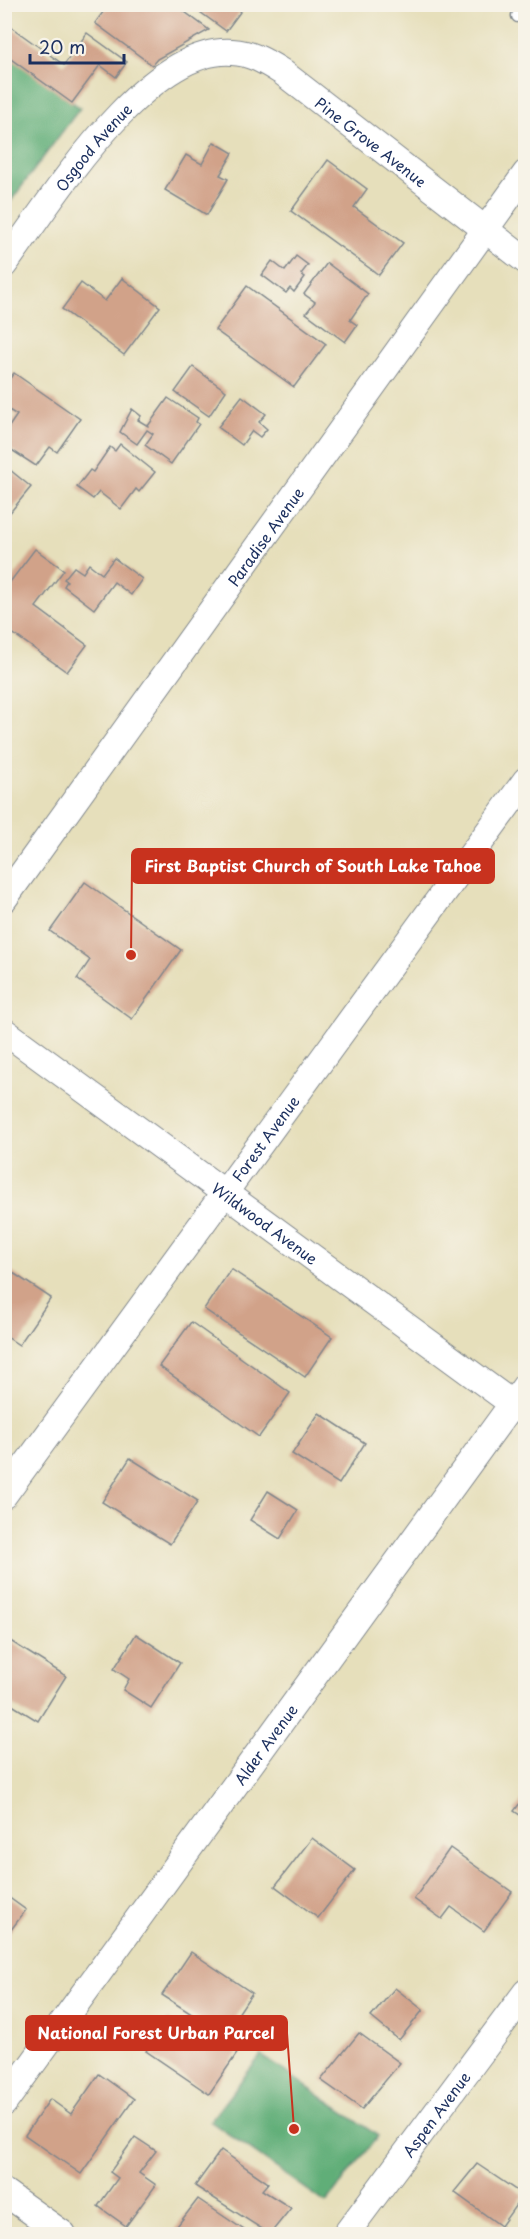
<svg xmlns="http://www.w3.org/2000/svg" width="530" height="2239" viewBox="0 0 530 2239" font-family="'Playpen Sans',sans-serif">
<style>
.forest{fill:#61ae78;stroke:#3e6e6b;stroke-width:1.5}
.building{fill:#d1a289}
.lines{fill:none;stroke-linecap:round;stroke-linejoin:round}
.service-casing{stroke:#80878c;stroke-width:15}
.minor-casing{stroke:#80878c;stroke-width:28}
.service{stroke:#fff;stroke-width:12}
.minor{stroke:#fff;stroke-width:26}
.labels{text-anchor:middle;dominant-baseline:central;stroke-width:4.5;stroke-linejoin:round;paint-order:stroke}
.street-label{font-size:15px;fill:#1b2f5e;stroke:#f7f3e8}
.leader{fill:none;stroke:#c8321e;stroke-width:2}
.callout-dot{fill:#c8321e;stroke:#f7f3e8;stroke-width:2}
.callout{fill:#c8321e;stroke:#c8321e;stroke-width:2}
.callout-label{font-size:16px;text-anchor:middle;font-weight:bold;fill:#fff}
</style>
<rect width="100%" height="100%" fill="#f7f3e8"/>
<filter id="ink" filterUnits="userSpaceOnUse"><feTurbulence type="fractalNoise" baseFrequency=".0167" numOctaves="2"/><feDisplacementMap in="SourceGraphic" scale="12" xChannelSelector="R" yChannelSelector="G"/><feConvolveMatrix kernelMatrix="1 2 1 2 8 2 1 2 1" color-interpolation-filters="sRGB"/></filter>
<filter id="wash" filterUnits="userSpaceOnUse"><feTurbulence type="fractalNoise" baseFrequency=".008" numOctaves="4" result="noise"/><feDisplacementMap in="SourceGraphic" scale="24" xChannelSelector="R" yChannelSelector="G"/><feGaussianBlur stdDeviation="1.35" result="paint"/><feColorMatrix in="noise" values="0 0 0 0 0 0 0 0 0 0 0 0 0 0 0 0 0 1.4 0 .05"/><feComposite in="paint" operator="in"/></filter>
<g filter="url(#wash)">
<rect width="100%" height="100%" fill="#e6dfbb"/>
<g class="forest">
<polygon points="5,51 80,108 5,209"/>
<polygon points="261,2055 378,2136 326,2203 210,2121"/>
</g>
<g id="blocks">
<g class="building">
<polygon points="109,4 174,4 209,30 157,59 152,65 95,23"/>
<polygon points="189,4 246,4 226,31"/>
<polygon points="4,22 64,65 87,33 127,62 116,77 100,65 72,103 4,54"/>
<polygon points="214,142 233,153 220,175 228,179 207,215 165,190 186,155 202,164"/>
<polygon points="328,160 367,189 354,207 403,243 379,275 291,211"/>
<polygon points="296,256 308,265 301,274 305,277 294,292 290,288 286,293 262,275 272,261 285,271"/>
<polygon points="327,263 368,294 350,320 357,325 345,342 306,313 315,302 304,294"/>
<polygon points="122,278 160,307 124,355 62,309 81,283 105,301"/>
<polygon points="247,286 326,344 294,387 215,330"/>
<polygon points="193,367 226,391 209,416 175,392"/>
<polygon points="14,373 80,419 57,452 50,447 36,466 4,445 4,434 17,415 4,407 4,386"/>
<polygon points="242,396 266,414 259,422 267,429 260,437 252,431 242,445 218,427"/>
<polygon points="168,398 198,418 196,422 199,424 171,464 145,445 153,434 147,430 137,444 120,432 132,409 141,416 138,420 148,426"/>
<polygon points="120,444 155,472 139,492 136,489 121,509 99,492 93,499 77,487 90,470 93,472 110,447 115,451"/>
<polygon points="4,465 31,487 8,515 4,512"/>
<polygon points="35,549 64,570 36,607 87,645 67,672 4,627 4,590"/>
<polygon points="114,558 142,579 131,595 114,582 94,609 64,586 67,581 64,579 74,567 83,573 89,564 102,574"/>
<polygon points="85,882 181,950 132,1019 77,979 90,960 50,931"/>
<polygon points="4,1267 51,1298 19,1345 4,1335"/>
<polygon points="231,1269 332,1337 305,1377 204,1309"/>
<polygon points="191,1322 290,1393 259,1437 159,1366"/>
<polygon points="319,1413 365,1443 339,1484 292,1454"/>
<polygon points="130,1458 198,1501 170,1544 102,1502"/>
<polygon points="268,1491 298,1510 280,1539 250,1520"/>
<polygon points="136,1634 180,1663 151,1708 123,1690 129,1679 114,1669"/>
<polygon points="4,1637 66,1676 38,1721 4,1700"/>
<polygon points="526,1795 526,1819 514,1811"/>
<polygon points="312,1838 355,1870 318,1918 275,1886"/>
<polygon points="450,1848 512,1892 484,1931 451,1907 442,1919 414,1899"/>
<polygon points="4,1894 26,1910 4,1939"/>
<polygon points="191,1952 252,1993 224,2035 162,1995"/>
<polygon points="395,1988 423,2010 399,2040 371,2017"/>
<polygon points="168,2019 182,2028 188,2019 238,2052 209,2094 146,2051"/>
<polygon points="359,2033 400,2063 362,2109 321,2080"/>
<polygon points="99,2074 134,2099 81,2174 25,2135 50,2099 71,2114"/>
<polygon points="135,2137 156,2151 139,2173 156,2185 126,2226 98,2206 118,2178 110,2172"/>
<polygon points="221,2150 268,2183 262,2190 291,2208 270,2234 195,2186"/>
<polygon points="477,2164 523,2195 501,2226 454,2192"/>
<polygon points="198,2199 250,2234 171,2234"/>
</g>
</g>
</g>
<g filter="url(#ink)">
<use href="#blocks" fill-opacity="0" stroke="#80878c" stroke-width="1.5"/>
<g class="lines">
<g class="service-casing">
<polyline id="service" points="518,16 526,7"/>
</g>
<g class="minor-casing">
<g id="minor">
<path id="s1" d="M4,265C50,203 145,46 232,52C252,53 266,62 282,72L526,261"/>
<path id="s2" d="M4,899L526,173"/>
<path id="s3" d="M4,1031L525,1413"/>
<path id="s4" d="M4,1495L526,780"/>
<path id="s5" d="M4,2103L526,1385"/>
<polyline points="4,2192 63,2234"/>
<path id="s6" d="M346,2234L526,1992"/>
</g>
</g>
<use href="#service" class="service"/>
<use href="#minor" class="minor"/>
</g>
</g>
<g class="labels">
<g class="street-label">
<text stroke="none"><textPath href="#s1" startOffset="490">Pine Grove Avenue</textPath></text>
<text stroke="none"><textPath href="#s1" startOffset="148">Osgood Avenue</textPath></text>
<text stroke="none"><textPath href="#s2" startOffset="447">Paradise Avenue</textPath></text>
<text stroke="none"><textPath href="#s4" startOffset="442">Forest Avenue</textPath></text>
<text stroke="none"><textPath href="#s3" startOffset="324">Wildwood Avenue</textPath></text>
<text stroke="none"><textPath href="#s5" startOffset="444">Alder Avenue</textPath></text>
<text stroke="none"><textPath href="#s6" startOffset="150">Aspen Avenue</textPath></text>
</g>
</g>
<path class="leader" d="M131 955L132 866M294 2129L287 2033"/>
<g class="callout-dot">
<circle cx="131" cy="955" r="6"/>
<circle cx="294" cy="2129" r="6"/>
</g>
<g class="callout">
<rect x="132" y="849" width="362" height="34" rx="6"/>
<rect x="26" y="2016" width="261" height="34" rx="6"/>
</g>
<g class="callout-label">
<text x="313" y="872">First Baptist Church of South Lake Tahoe</text>
<text x="156" y="2039">National Forest Urban Parcel</text>
</g>
<rect width="530" height="2239" fill="none" stroke="#f7f3e8" stroke-width="24"/>
<path d="M30 54v9h94v-9" fill="none" stroke="#1b2f5e" stroke-width="3"/>
<text x="39" y="54" font-size="18" fill="#1b2f5e" stroke="#f7f3e8" stroke-width="4.5" paint-order="stroke">20 m</text>
</svg>
